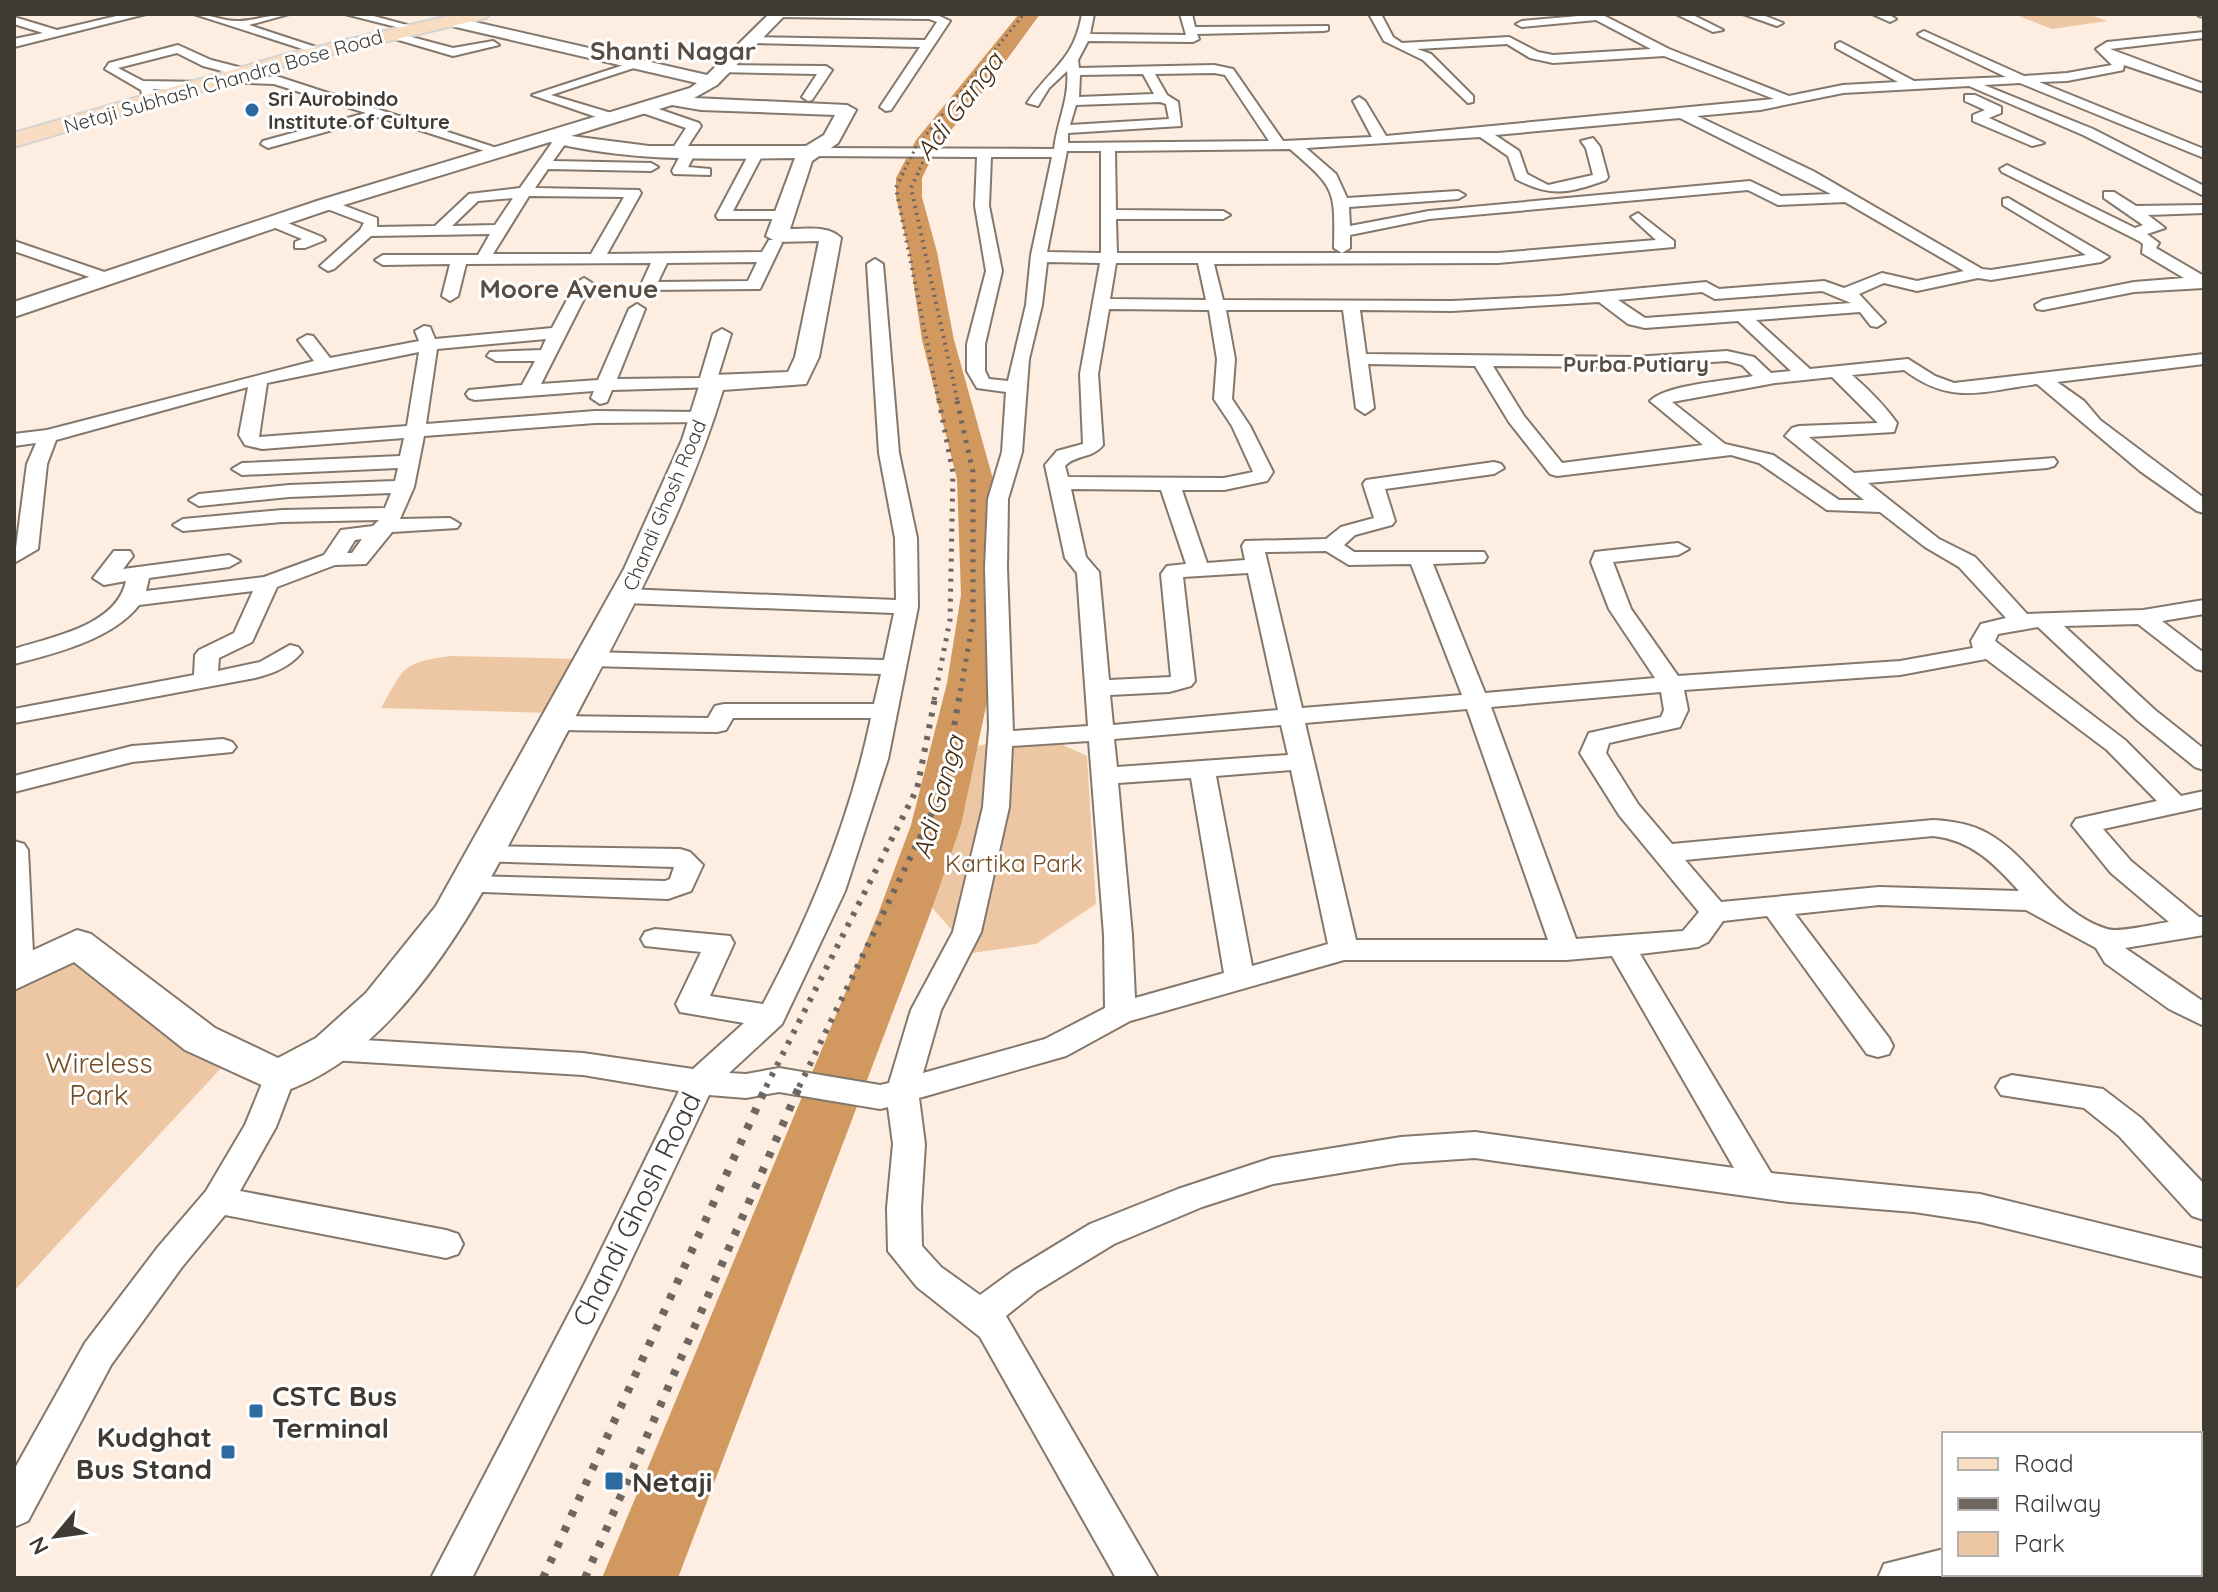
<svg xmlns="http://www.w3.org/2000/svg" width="2218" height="1592" viewBox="0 0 2218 1592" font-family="Quicksand,sans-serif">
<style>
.green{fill:#edc7a4}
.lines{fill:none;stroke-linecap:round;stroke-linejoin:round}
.river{fill:#d19860;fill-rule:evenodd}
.street-casing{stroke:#84776c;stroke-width:4}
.secondary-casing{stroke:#84776c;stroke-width:4}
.primary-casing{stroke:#d5d4d3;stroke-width:4}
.street{fill:#fff;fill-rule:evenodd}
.secondary{fill:#fff;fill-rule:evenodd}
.primary{fill:#f9ddc3;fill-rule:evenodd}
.rail-far4{stroke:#6e665f;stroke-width:3;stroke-dasharray:2 4;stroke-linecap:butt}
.rail-far3{stroke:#6e665f;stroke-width:4;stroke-dasharray:2 5;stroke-linecap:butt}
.rail-far2{stroke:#6e665f;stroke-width:5;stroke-dasharray:3 7;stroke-linecap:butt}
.rail-far1{stroke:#6e665f;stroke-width:6;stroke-dasharray:4 8;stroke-linecap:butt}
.rail{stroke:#6e665f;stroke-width:8;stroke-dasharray:6 11;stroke-linecap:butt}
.poi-dot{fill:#2c6ba2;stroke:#fff;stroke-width:3}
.labels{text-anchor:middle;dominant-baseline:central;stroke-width:6;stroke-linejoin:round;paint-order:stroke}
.far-street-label{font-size:20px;fill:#403a35;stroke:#fff}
.far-poi-label{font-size:20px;font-weight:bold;fill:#403a35;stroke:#fff;text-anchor:start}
.far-neighbourhood-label{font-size:22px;font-weight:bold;fill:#594d43;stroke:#fff}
.park-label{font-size:24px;fill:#734c23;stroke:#fff}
.far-district-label{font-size:26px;font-weight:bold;fill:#594d43;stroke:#fff}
.water-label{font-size:26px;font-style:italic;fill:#462e15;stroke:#fff}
.near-park-label{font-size:28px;fill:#734c23;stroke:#fff}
.near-street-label{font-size:28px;fill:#403a35;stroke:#fff}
.near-poi-label{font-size:28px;font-weight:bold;fill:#403a35;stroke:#fff;text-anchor:start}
</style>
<rect width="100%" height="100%" fill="#fdeee1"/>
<g class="green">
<polygon points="2014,14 2088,14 2107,21 2052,29"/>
<path d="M450,656L583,659L549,713L381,708C405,667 401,663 450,656Z"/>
<polygon points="1037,733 1087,756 1096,904 1036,944 972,953 920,894 945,819 960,750"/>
<polygon points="71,953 223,1066 14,1291 14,982"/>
</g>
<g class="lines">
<polygon class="river" points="1019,14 1040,14 989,84 937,147 922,178 922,197 937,252 954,340 993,479 1001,595 991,683 961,825 930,914 678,1578 602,1578 878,914 911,825 947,683 961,595 957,479 922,340 909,252 896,197 896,178 916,140"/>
<g class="street-casing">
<g id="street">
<polygon points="125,14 146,14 14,47 14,39 43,33 14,24 14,17 57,30"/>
<path d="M194,14C210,14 225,22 238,21C255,21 271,14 289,14L249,25L328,51L318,54Z"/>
<polygon points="345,14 366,14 418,28 412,31"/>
<polygon points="772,14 935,14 950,21 891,110 886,111 880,107 920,47 753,43 747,40 753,37 925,40 937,22 929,19 778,17"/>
<path d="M1082,14H1094L1090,34L1186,35L1180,14H1192L1195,27L1328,26V30L1324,31L1197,34L1199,39L1193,42L1088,41L1078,60L1079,68L1214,65L1233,69L1283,141L1372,137L1353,101L1359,97L1365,101L1386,136L1774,99L1664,56L1553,63L1530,58L1507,44L1417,49L1431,54L1473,96V102L1468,103L1423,60L1384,41L1369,14H1381L1393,37L1402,43L1509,37L1538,52L1553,55L1651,49L1596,20L1522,27L1516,24L1522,21L1601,14L1669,49L1789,96L1843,85L1898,82L1836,48V44L1840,42L1914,81L2006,77L1920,36L1918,34L1924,31L2024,76L2067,73L2112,65L2096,49L2107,42L2204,32V38L2110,49L2204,84V92L2124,65L2123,70L2119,71L2067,81L2039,82L2204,149V158L2020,83L1984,85L2093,129L2204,186V196L2083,135L1969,86L1843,93L1760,110L1697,116L1813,171L1982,269L1991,270L2086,255L2003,205V199L2008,198L2109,257L2101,262L1991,280L1978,278L1917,291L1884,283L1859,294L1885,322L1877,327L1871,326L1860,312L1756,320L1810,369L1908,359L1935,376L1954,383L2204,354V364L2057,382L2084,401L2100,420L2204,498V513L2197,511L2140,471L2037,384C1982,391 1952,406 1904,370L1852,375C1869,390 1884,405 1897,423L1894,432L1809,437L1854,473L2054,458L2057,462L2054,466L2047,468L1868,483L1939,539L1975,557L2027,614L2143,610L2204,600V614L2162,621L2204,653V671L2196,669L2138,624L2064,626L2155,710L2204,749V770L2195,767L2137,720L2038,627L1998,634L1995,641L2125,740L2181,796L2204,791V807L2103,829L2131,861L2199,917H2204V935L2125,948L2204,1002V1026L2169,1009L2105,963L2096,948L2026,910L1879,905L1795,914L1889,1038L1893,1046L1889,1054L1878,1057L1867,1054L1767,916L1723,921L1708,942L1698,947L1640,954L1771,1173L1980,1194L2204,1249V1277L1980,1222L1914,1212L1789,1202L1475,1158L1401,1163L1273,1184L1202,1207L1114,1244L1037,1291L1006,1316L1158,1578H1116L980,1337L917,1287L888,1251L887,1208L893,1144L888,1107L880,1109L779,1092L746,1098L709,1095L617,1290L472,1578H431L586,1281L679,1091L583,1075L331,1060L320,1057L316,1049L320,1041L331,1038L583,1053L693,1069L744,1023L680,1012L676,1004L701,952L645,946L641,939L645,932L655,929L730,936L734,943L710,996L763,1004C811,915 850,818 871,718H733L726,730L717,732L555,730L546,728L543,723L546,718L555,716L708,718L715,706L724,704H874L881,674L591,666L583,664L579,659L583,654L591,652L884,660L894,613L625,603L614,596L625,589L896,600L895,538L879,453L867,264L875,259L883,264L899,453L917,538L918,607L888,759L845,891L782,1024L729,1073L746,1074L779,1068L880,1085L889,1083L911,1010L953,932L983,807L989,728L985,568L988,499L1002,452L1006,392L977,388L967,371V344L986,271L975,206L977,157L810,156L803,152L810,148L1054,149C1057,122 1070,97 1067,71L1049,88L1038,106L1027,103C1051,67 1074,61 1082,14ZM1214,73L1225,75L1269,141L1068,143V133L1181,126L1178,102L1167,95L1155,74ZM1143,74L1154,94L1079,97L1080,75ZM1160,102L1166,104L1169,119L1070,125L1076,105ZM1680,118L1831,194L1781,196L1750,181L1429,211L1350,226L1349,207L1458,199L1465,195L1458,191L1347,198L1336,174L1306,148L1480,137L1508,156L1516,179C1551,198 1569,193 1606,180L1608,177L1600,147L1593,138L1581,141L1586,148L1593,175L1548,185L1527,174L1519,151L1495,135ZM1290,149C1336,189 1335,189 1334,248L1342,253L1350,248V235L1429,219L1748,190L1778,205L1845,202L1964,271L1917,281L1882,273L1844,288L1824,281L1719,289L1706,282L1559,296L1452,301L1223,300L1214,264L1498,263L1674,247V241L1638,213L1631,217L1656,240L1498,253H1117L1116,219H1223L1230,215L1223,211L1116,210L1115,151ZM1067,151H1101V253L1047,252ZM991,157H1052L1031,255L1026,305L1008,381L989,379L985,371V344L1002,271L989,206ZM1047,262L1100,263L1080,374L1083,444L1057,451L1045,465L1065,558L1077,573L1088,726L1013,731L1007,568L1008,499L1022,452L1029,359L1042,305ZM1116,263H1198L1206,300L1110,299ZM1822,291L1851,303L1645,318L1618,300L1702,292L1715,299ZM1599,302L1628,324L1645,328L1738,321L1791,371L1771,373L1754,357L1727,351L1634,357L1366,354L1360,310L1452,311ZM1109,309L1209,310L1217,359L1214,399L1232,426L1253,472L1224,478L1068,477L1065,466C1076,454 1092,459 1103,445L1098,374ZM1226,310H1343L1356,408L1365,414L1374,408L1368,364L1475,366L1509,422L1550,474L1557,476L1731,455L1759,463L1827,510L1880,512L1925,547L1959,567L2006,618L1981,624L1971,641L1973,648L1900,661L1678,676L1631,609L1613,562L1678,555L1689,549L1678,543L1603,551L1595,552L1591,562L1609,609L1655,678L1485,693L1433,564L1484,562L1487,557L1484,552H1354L1344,545L1355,535L1392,525L1395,521L1385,489L1494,474L1504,468L1501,464L1494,462L1366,480L1363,484L1374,518L1341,527L1326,539L1245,541L1242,546L1245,560L1207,563L1182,490H1224L1267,481L1273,472L1250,426L1232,399L1235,359ZM1727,361L1742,365L1753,376C1728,381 1667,384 1650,401L1703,445L1562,463L1524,416L1493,366L1634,367ZM1832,377L1878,423L1799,426L1792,428L1785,436L1864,500H1839L1773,455L1725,444L1672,402L1775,383ZM1071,489L1161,490L1186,564L1167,566L1161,574L1171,677L1109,680L1099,572L1086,557ZM1326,551L1349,565L1411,564L1462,695L1302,708L1265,552ZM1248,573L1278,710L1113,725L1110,695L1169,692L1191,686L1195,681L1183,577ZM1986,659L2107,750L2157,801L2076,819L2072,825L2111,873L2169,922C2154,924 2119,933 2107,929C2053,912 2034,859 1987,833C1971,824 1952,821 1933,820L1672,844L1638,804L1606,753L1609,743L1680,727L1688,710L1684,690L1900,675ZM1661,692L1664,710L1661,717L1589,733L1580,753L1619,815L1699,912L1683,931L1576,939L1491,707ZM1467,709L1548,940H1356L1305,723ZM1281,725L1288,755L1117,767L1114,739ZM1089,741L1104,935L1105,1008L1045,1039L923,1073L941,1010L981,932L1009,807L1012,746ZM1291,770L1328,944L1252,966L1216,776ZM1191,778L1224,973L1135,998L1132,935L1118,783ZM1933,836C1971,840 1994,863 2019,891L1879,887L1721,902L1685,860ZM1612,956L1734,1168L1475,1132L1401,1137L1272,1158L1178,1189L1090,1224L1013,1271L980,1295L941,1267L922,1246L921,1208L925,1144L919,1098L1066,1056L1130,1021L1344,960H1566Z"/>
<polygon points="1676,14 1691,14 1723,30 1713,32"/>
<polygon points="1743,14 1760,14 1783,23 1777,26"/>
<polygon points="1872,14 1888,14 1896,19 1890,22"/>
<polygon points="2197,14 2204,14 2204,17 2199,16"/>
<polygon points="389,31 453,48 493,41 499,45 453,56 385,36 385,32"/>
<polygon points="178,45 211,60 250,70 250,76 279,77 506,151 494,154 379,117 268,148 261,144 263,141 366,113 274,84 226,82 226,76 241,76 203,66 177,53 118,68 143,81 205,82 211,86 205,90 153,89 156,102 150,106 144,102 141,90 105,69 109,63"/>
<polygon points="633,62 643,65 551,95 618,115 618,121 608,121 532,95"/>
<polygon points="723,65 826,66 832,70 812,100 808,101 802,97 817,74 719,72 717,69"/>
<polygon points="1965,95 1975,95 2001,107 2001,113 1989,118 2044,143 2032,146 1973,121 1973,115 1985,110 1965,101"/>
<polygon points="640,106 650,106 699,123 701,126 686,149 696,152 688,167 710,169 710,175 674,174 672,171 681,154 671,151 686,128 640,112"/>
<path d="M561,136L568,140L553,161L651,163L658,167L651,171L548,169L535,188L639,190L641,193L607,254L762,252L769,240H779L782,243L760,289L642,290L640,287L651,263L466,264L458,296L450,301L442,296L450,264L383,265L375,260L383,255H478L490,234L371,236L334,269L328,271L320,266L360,230L364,223L322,207V201H332L377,218V227L435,226L469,194L520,188L556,137ZM529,196L624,197L591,254H493ZM513,198L495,225L452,226L478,201ZM757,262L748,281L658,282L667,263Z"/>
<polygon points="757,148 764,152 733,211 786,211 793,215 786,219 718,219 716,216 750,152"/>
<polygon points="2007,165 2135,228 2143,225 2104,198 2104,192 2114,192 2136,206 2204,205 2204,213 2148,215 2165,228 2147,234 2159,243 2156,248 2204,276 2204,288 2134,292 2043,310 2037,309 2035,305 2043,300 2134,282 2184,278 2142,253 2143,244 2139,241 2002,172 2000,169"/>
<polygon points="273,217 322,237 325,240 305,248 295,248 295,242 302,239 268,225 265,222"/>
<polygon points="14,241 113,275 115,278 107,283 101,281 14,251"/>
<path d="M584,278L592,283L541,384L598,380L629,309L637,304L645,309L617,379L700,378L713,334L722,329L731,334L717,379L722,383L719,387L612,390L607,402L600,404L591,398L594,391L475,400L469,398L466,394L469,390L522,385L535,361H496L487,356L490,352L541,350L546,339L437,349L426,424L595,411L702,412L711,418L709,422L595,423L424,436L414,487L400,519L450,518L460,524L457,528L392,532L366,564L335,565L277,587L252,642L219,658L218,671L260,662L290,645L298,647L302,652C290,667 272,674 255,678L14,723V709L194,675L195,655L199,650L234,633L253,591L139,605C113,639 54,654 14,664V649C51,637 117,626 126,581L104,585L93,578L114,551H130L133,556L123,569L229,555L240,561L229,567L149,578L146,591L264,577L324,555L341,530L373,526L379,520L282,522L183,531L173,525L183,519L282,510L385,508L391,493L289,497L199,506L189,500L199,494L289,485L395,481L398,468L242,475L232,469L242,463L400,456L404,438L262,449L245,445L239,435L248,387L56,440L47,464L38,549L14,563L27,464L36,443L14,446V434L47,430L314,361L298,340L307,335L313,336L330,358L419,341L415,331L424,326L430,327L435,339L552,328L576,283ZM419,352L407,426L259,437L267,383ZM362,539L352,553H347L355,540Z"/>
<polygon points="223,739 232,742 236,747 232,752 132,762 14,792 14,776 132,746"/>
<polygon points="14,841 24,844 28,850 34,974 29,981 14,984"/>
<polygon points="483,846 680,849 690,852 703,865 691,891 668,899 457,891 453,885 457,879 467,876 665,881 670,879 674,867 473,861 469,855 473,849"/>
<polygon points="279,1065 290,1069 295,1077 276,1127 240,1191 446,1230 458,1234 463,1244 458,1254 446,1258 225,1215 182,1267 111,1365 28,1521 14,1527 14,1470 85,1343 158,1247 206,1191 245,1125 268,1069"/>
<polygon points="2012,1075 2103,1089 2141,1118 2204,1184 2204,1220 2192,1216 2119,1136 2084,1108 2001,1095 1996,1087 2001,1079"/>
<rect x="2200" y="1501" width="4" height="38"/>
<polygon points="1944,1549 1944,1574 1962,1574 1960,1578 1878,1578 1884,1564"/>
</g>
</g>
<g class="secondary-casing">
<path id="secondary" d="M769,14H786L717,85L694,98L847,105L856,110L838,143L812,161L790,229C807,229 828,225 841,238L819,357L806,384L723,390C687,509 628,617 570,727C506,847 420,1050 279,1093L185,1050L74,962L14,990V959L77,930L91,934L215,1028L278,1058L316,1038L366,993L436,906L624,569L682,440L700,383L704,378L713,375L788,372L795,357L819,241L777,242L766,236L795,158C712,159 631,162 550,142L334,208L14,317V302L320,200L690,88L697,83L447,25V19L453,17L707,75ZM672,105L701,110L835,115L824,135L806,146H649L571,136Z"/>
</g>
<g class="primary-casing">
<polygon id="primary" points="457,14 489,14 486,18 300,62 14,147 14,133 287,54"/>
</g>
<use href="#street" class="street"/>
<use href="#secondary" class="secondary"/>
<use href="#primary" class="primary"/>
<g class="rail-far4">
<polyline points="902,175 916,147 1024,14"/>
<polyline points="917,175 929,148 941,133"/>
</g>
<g class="rail-far3">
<polyline points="903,173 896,188 939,403"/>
<polyline points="918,173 911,188 958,403"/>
</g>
<g class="rail-far2">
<polyline points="957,401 973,472 973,620 959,700"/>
<polyline points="934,700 950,620 953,473 939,401"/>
</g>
<g class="rail-far1">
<polyline points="766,1087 917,789 935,698"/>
<polyline points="799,1087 943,790 959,698"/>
</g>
<g class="rail">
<polyline points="543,1578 767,1085"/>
<polyline points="585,1578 800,1085"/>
</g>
</g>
<g class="poi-dot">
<circle cx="252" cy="110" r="8"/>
<rect x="248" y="1403" width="16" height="16" rx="4"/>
<rect x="220" y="1444" width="16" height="16" rx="4"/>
<rect x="604" y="1471" width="20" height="20" rx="4"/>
</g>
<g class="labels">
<g class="far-street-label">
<text transform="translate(223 81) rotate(-16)">Netaji Subhash Chandra Bose Road</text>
<text transform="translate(664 505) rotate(-67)">Chandi Ghosh Road</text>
</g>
<g class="far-poi-label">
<text x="268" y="98">Sri Aurobindo<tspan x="268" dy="23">Institute of Culture</tspan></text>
</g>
<g class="far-neighbourhood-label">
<text x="1636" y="364">Purba Putiary</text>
</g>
<g class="park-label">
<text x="1014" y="863">Kartika Park</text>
</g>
<g class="far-district-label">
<text x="673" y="50">Shanti Nagar</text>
<text x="569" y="288">Moore Avenue</text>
</g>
<g class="water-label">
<text transform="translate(959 106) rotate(-53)">Adi Ganga</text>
<text transform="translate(938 797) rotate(-74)">Adi Ganga</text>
</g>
<g class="near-park-label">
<text x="99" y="1062">Wireless<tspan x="99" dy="32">Park</tspan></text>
</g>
<g class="near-street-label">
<text transform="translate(636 1209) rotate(-64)">Chandi Ghosh Road</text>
</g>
<g class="near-poi-label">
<text x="272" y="1395">CSTC Bus<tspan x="272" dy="32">Terminal</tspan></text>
<text x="212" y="1436" text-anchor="end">Kudghat<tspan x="212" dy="32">Bus Stand</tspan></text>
<text x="632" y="1481">Netaji</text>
</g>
</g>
<rect width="2218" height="1592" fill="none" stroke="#403a35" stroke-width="32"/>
<rect x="1942" y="1432" width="260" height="144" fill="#ffffff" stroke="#b3b0ae" stroke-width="2"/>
<rect x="1958" y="1458" width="40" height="12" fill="#f9ddc3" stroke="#b3b0ae" stroke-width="2"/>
<text x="2014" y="1472" font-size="24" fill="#403a35">Road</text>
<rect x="1958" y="1498" width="40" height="12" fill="#6e665f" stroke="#b3b0ae" stroke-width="2"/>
<text x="2014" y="1512" font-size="24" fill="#403a35">Railway</text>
<rect x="1958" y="1532" width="40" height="24" fill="#edc7a4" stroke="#b3b0ae" stroke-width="2"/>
<text x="2014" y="1552" font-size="24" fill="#403a35">Park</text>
<g transform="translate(56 1536) rotate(241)" stroke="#ffffff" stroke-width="6" paint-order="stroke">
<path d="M0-6L14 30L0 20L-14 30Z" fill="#403a35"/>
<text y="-12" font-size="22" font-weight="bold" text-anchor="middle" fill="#403a35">N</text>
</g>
</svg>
